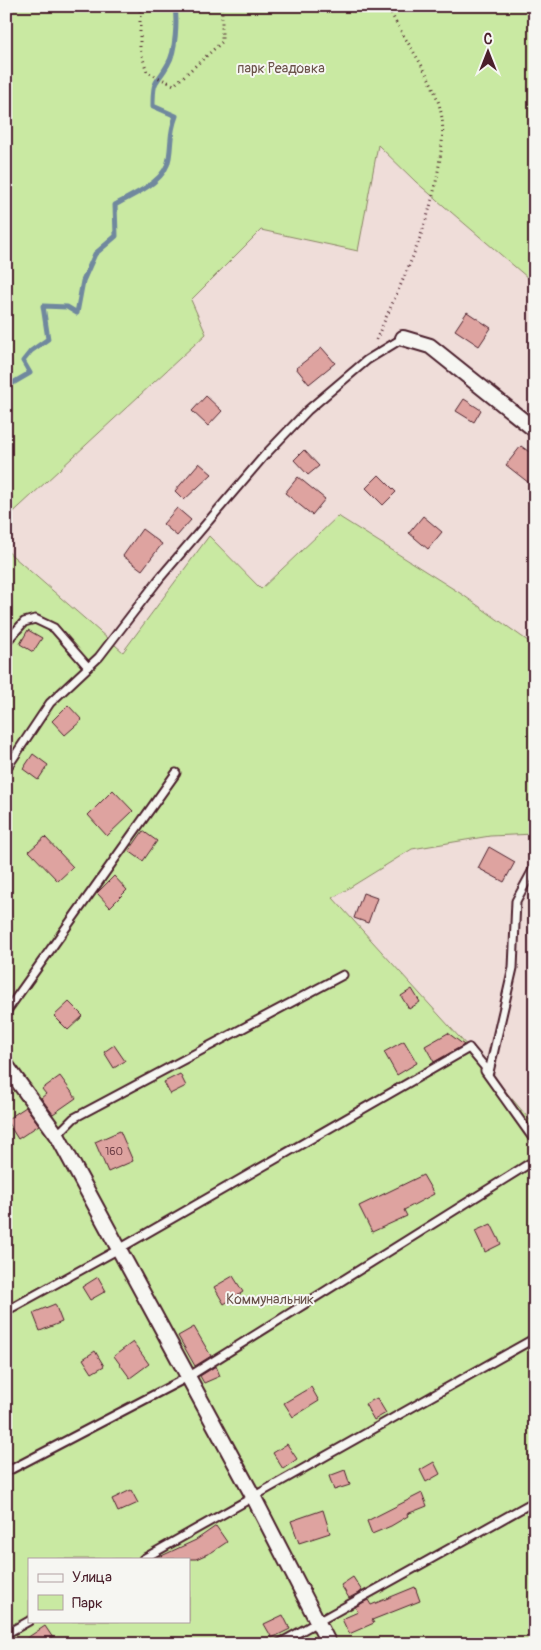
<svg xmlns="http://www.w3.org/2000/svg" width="541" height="1650" viewBox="0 0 541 1650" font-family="Pangolin,sans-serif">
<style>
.green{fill:#c9e9a2;stroke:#8a8466;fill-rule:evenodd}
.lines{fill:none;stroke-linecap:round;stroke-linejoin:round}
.stream{stroke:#6f889e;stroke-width:5}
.building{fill:#dea3a0;stroke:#4a1f2b}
.lane-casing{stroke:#4a1f2b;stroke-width:11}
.street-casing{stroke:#4a1f2b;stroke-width:18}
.path{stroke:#4a1f2b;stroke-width:3;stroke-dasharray:1 4;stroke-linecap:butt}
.lane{stroke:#f6f6f2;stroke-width:7}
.street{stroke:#f6f6f2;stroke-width:14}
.labels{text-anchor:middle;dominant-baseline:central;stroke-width:4;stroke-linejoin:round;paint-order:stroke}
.number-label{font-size:11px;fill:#6f4048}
.park-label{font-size:14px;fill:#6a5249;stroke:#f6f6f2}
</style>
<rect width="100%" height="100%" fill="#efddd9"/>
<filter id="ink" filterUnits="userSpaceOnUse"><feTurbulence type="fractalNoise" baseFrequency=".02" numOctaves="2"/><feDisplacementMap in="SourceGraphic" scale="10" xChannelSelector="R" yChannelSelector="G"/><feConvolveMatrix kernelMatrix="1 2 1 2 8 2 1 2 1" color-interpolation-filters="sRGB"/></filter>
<g filter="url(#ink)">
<g class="green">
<polygon points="6,6 535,6 535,284 416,182 378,145 358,251 261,230 191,300 206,334 6,519"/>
<path d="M338,516L463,595L535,646V834L490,836L412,849L333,898L469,1048L535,1126V1644H6V550L123,652L209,536L261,589ZM29,1559H189V1621H29Z"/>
</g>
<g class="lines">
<path class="stream" d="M6,387L30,373L23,361L31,351L48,339L43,306L67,307L77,313L83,281L95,254L116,236L115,205C134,194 166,182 169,158C172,140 169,134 176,116L153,106C153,77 156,86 168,64C176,51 177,21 175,6"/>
</g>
<g class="building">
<polygon points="467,312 491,328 479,346 455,330"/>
<polygon points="322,348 335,363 309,384 296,368"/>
<polygon points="206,396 222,411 208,426 192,411"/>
<polygon points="464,399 481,410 474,422 456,411"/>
<polygon points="521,446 535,456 535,475 529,483 506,465"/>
<polygon points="304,450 319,466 308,475 294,460"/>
<polygon points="199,463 212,474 184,500 175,491"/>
<polygon points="379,475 396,492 383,505 366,488"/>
<polygon points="298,477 325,499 312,515 285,493"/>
<polygon points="177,508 191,520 177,536 163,524"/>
<polygon points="423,516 442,532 428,549 409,533"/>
<polygon points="142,529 162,544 142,570 123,556"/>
<polygon points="28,630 42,638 33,652 20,644"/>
<polygon points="68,705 82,720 65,735 52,721"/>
<polygon points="33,754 48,765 38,780 23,769"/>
<polygon points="113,790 133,811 107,836 88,815"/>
<polygon points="143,831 157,841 143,861 129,851"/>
<polygon points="45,837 73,867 58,881 29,851"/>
<polygon points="489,847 515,862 504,882 478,868"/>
<polygon points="114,876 127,890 110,907 97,893"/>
<polygon points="363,893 377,898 368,923 354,918"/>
<polygon points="412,989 420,1002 409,1009 401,996"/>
<polygon points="69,1002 83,1016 68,1030 54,1016"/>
<polygon points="448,1033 464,1045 434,1062 425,1046"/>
<polygon points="404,1041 417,1063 397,1075 384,1052"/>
<polygon points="114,1045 125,1061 114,1068 104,1052"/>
<polygon points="180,1074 186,1086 170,1094 164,1082"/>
<polygon points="60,1076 76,1098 53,1114 41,1098 46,1094 42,1089"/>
<polygon points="26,1107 39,1125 18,1139 6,1120"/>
<polygon points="120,1131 133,1161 108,1172 95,1142"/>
<polygon points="423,1175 434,1194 404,1210 407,1216 372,1232 359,1206"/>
<polygon points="491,1224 501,1244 485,1252 475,1231"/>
<polygon points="233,1276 243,1292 224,1304 214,1287"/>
<polygon points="98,1277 106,1291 90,1300 82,1287"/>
<polygon points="55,1304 62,1322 40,1331 33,1313"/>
<polygon points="194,1327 211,1356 195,1366 178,1336"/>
<polygon points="133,1342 149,1364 130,1378 114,1356"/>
<polygon points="95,1351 104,1366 92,1373 83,1359"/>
<polygon points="216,1366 220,1376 204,1383 200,1376"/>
<polygon points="311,1387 319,1401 293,1417 284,1403"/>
<polygon points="377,1398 386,1413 374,1420 365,1404"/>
<polygon points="287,1444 297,1459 283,1469 273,1453"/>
<polygon points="434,1462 440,1474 426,1482 420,1470"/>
<polygon points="345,1470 350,1485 334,1490 329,1476"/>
<polygon points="131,1490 138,1503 118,1512 112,1499"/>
<polygon points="422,1493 427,1506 407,1514 408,1516 391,1526 372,1534 367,1521"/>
<polygon points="323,1510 330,1533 299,1543 291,1521"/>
<polygon points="216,1526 227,1542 212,1552 196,1559 155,1559 196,1540"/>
<polygon points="353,1577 362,1591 349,1598 341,1585"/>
<polygon points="415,1587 420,1601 372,1620 374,1623 349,1634 342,1619 358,1612 355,1607 368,1600 371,1605"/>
<polygon points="283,1615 290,1629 272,1638 264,1624"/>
<polygon points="45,1626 57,1644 18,1644"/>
</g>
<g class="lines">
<g class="lane-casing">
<g id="lane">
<polyline points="6,642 24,622 35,619 54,628 88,667"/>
<polyline points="6,769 50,703 99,657 159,579 264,456 308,410 367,360 403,338"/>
<polyline points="6,1012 176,773"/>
<polyline points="469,1048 489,1072 513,968 516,901 535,866"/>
<polyline points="485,1071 535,1141"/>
<polyline points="57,1135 74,1118 343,975"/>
<polyline points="6,1311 119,1249 469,1048"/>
<polyline points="6,1472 188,1377 535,1160"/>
<polyline points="143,1559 535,1338"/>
<polyline points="6,1634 29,1621"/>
<polyline points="278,1644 535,1501"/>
</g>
</g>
<g class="street-casing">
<g id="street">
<polyline points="403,338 430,346 535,430"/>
<polyline points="6,1065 57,1135 254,1498 329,1644"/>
</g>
</g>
<g class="path">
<polyline points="140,6 140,49 147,72 174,85 222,42 222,6"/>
<path d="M376,340C402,280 429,231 439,165C442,145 445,128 440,108C431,71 403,41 388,6"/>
</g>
<use href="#lane" class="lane"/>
<use href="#street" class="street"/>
</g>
</g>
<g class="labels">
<g class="number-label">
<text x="114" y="1151">160</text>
</g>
<g class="park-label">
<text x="281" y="68">парк Реадовка</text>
<text x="270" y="1299">Коммунальник</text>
</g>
</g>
<rect width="541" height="1650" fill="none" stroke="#f6f6f2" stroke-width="25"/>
<rect x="12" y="12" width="516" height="1625" fill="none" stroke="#4a1f2b" stroke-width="2" filter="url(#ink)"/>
<rect x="28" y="1558" width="162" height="65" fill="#f6f6f2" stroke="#b1a0a2"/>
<rect x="38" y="1574" width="25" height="8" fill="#f6f6f2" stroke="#b1a0a2"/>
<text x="72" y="1582" font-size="15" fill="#4a1f2b">Улица</text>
<rect x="38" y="1595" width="25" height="15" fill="#c9e9a2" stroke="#b1a0a2"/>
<text x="72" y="1608" font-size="15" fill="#4a1f2b">Парк</text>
<g transform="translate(488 52)" stroke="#f6f6f2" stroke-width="4" paint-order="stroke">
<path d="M0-4L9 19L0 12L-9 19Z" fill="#4a1f2b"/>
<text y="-8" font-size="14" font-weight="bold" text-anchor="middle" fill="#4a1f2b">С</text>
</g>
</svg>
